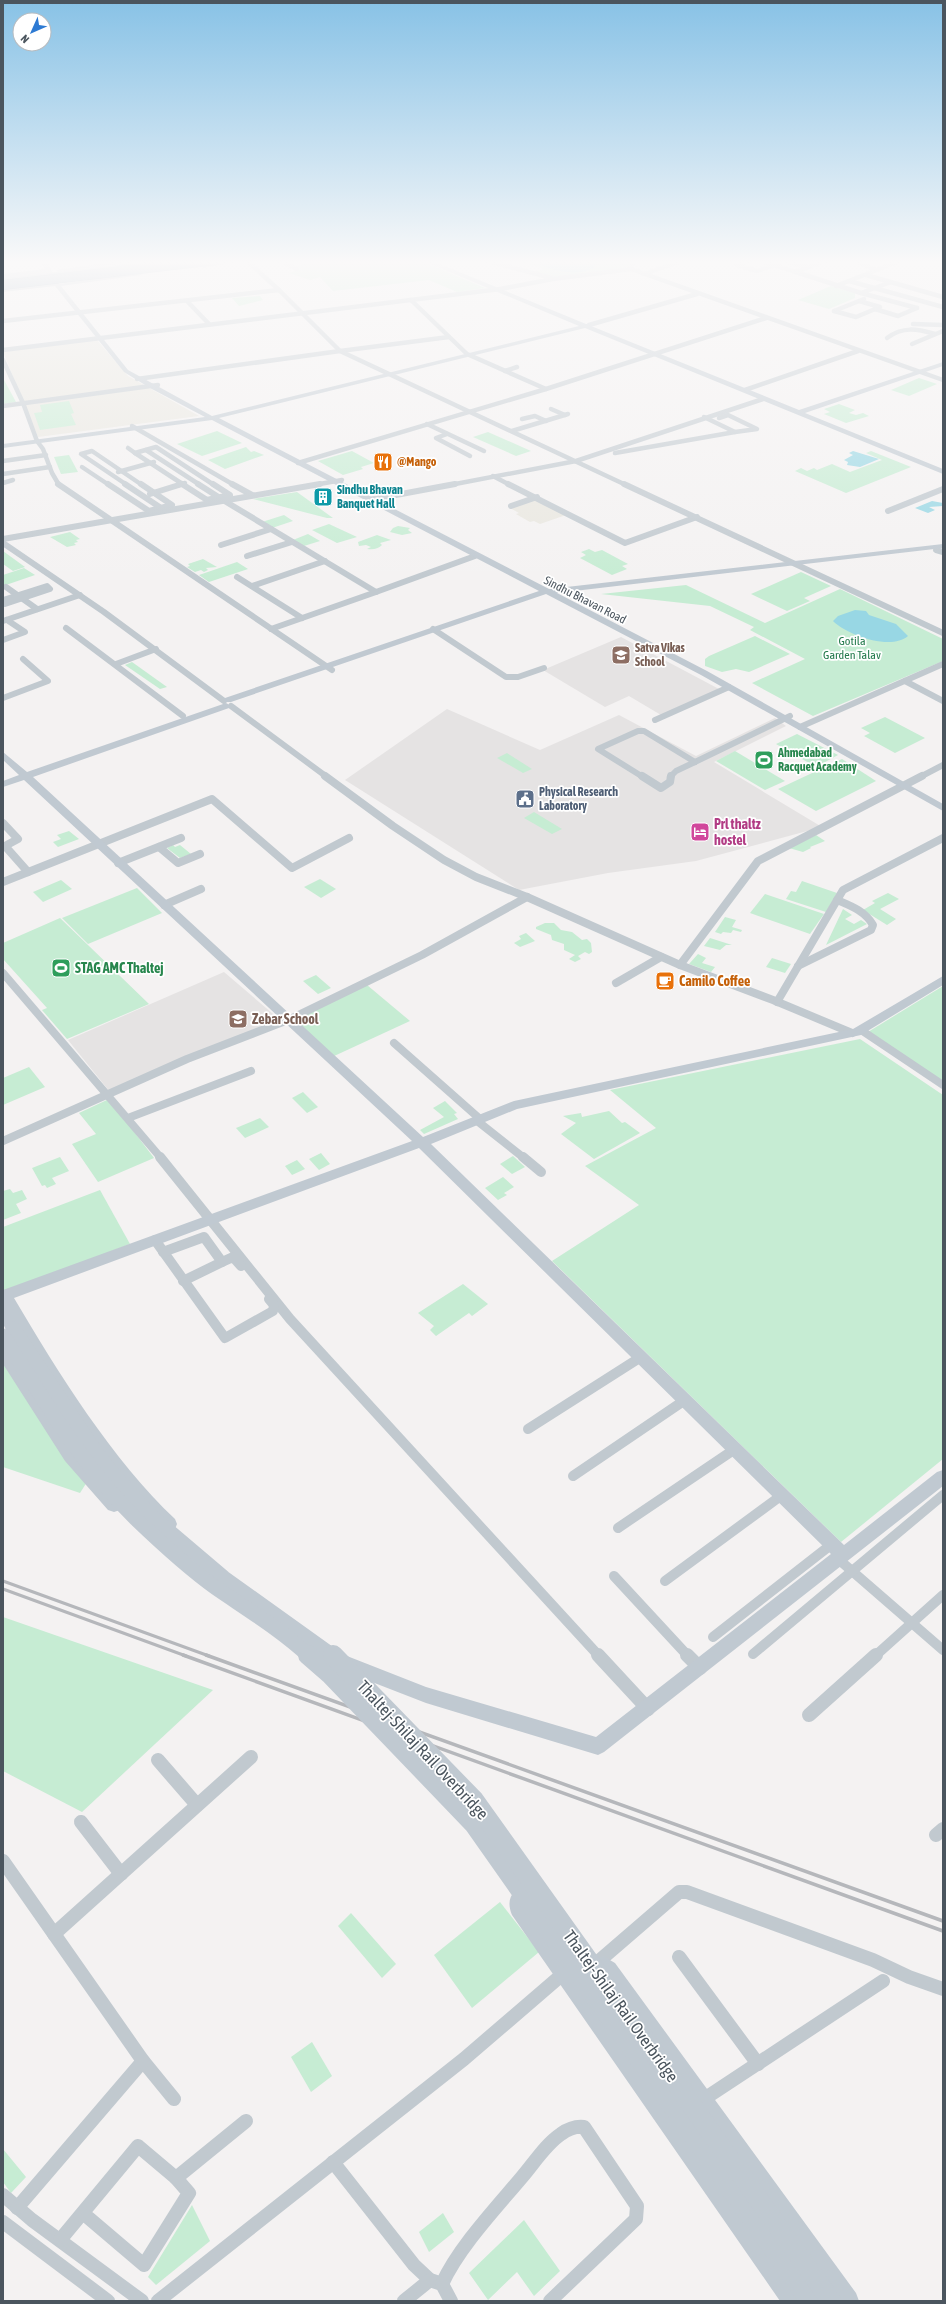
<svg xmlns="http://www.w3.org/2000/svg" width="946" height="2304" viewBox="0 0 946 2304" font-family="'Asap Condensed',sans-serif">
<style>
.commercial{fill:#e9e7e0}
.education{fill:#e5e3e3}
.green{fill:#c6ecd3}
.water{fill:#98d7e4}
.lines{fill:none;stroke-linecap:round;stroke-linejoin:round}
.street-far4{stroke:#c1c9cf;stroke-width:4.5}
.street-far3{stroke:#c1c9cf;stroke-width:6}
.street-far2{stroke:#c1c9cf;stroke-width:8}
.street-far1{stroke:#c1c9cf;stroke-width:10}
.street{stroke:#c1c9cf;stroke-width:14}
.secondary{fill:#c0c9d1;fill-rule:evenodd}
.primary{fill:#b5c2cd;fill-rule:evenodd}
.rail-far1{stroke:#b5b7bb;stroke-width:3}
.rail{stroke:#b5b7bb;stroke-width:3.5}
.highway-bridge-casing{stroke:#7a91a7;stroke-width:10;stroke-linecap:butt}
.secondary-bridge-far1{stroke:#c0c9d1;stroke-width:15}
.secondary-bridge{stroke:#c0c9d1;stroke-width:20}
.highway-bridge{stroke:#8fa6bb;stroke-width:9}
.labels{text-anchor:middle;dominant-baseline:central;stroke-width:3.5;stroke-linejoin:round;paint-order:stroke}
.far-food-label{font-size:12px;font-weight:bold;fill:#c56008;stroke:#fff;text-anchor:start}
.far-culture-label{font-size:12px;font-weight:bold;fill:#0d838f;stroke:#fff;text-anchor:start}
.far-street-label{font-size:12px;fill:#4b555e;stroke:#fff}
.far-park-label{font-size:12px;fill:#22794b;stroke:#fff}
.far-education-label{font-size:12px;font-weight:bold;fill:#785e54;stroke:#fff;text-anchor:start}
.far-leisure-label{font-size:12px;font-weight:bold;fill:#27864d;stroke:#fff;text-anchor:start}
.far-service-label{font-size:12px;font-weight:bold;fill:#4e5e75;stroke:#fff;text-anchor:start}
.hotel-label{font-size:14px;font-weight:bold;fill:#b23c85;stroke:#fff;text-anchor:start}
.leisure-label{font-size:14px;font-weight:bold;fill:#27864d;stroke:#fff;text-anchor:start}
.food-label{font-size:14px;font-weight:bold;fill:#c56008;stroke:#fff;text-anchor:start}
.education-label{font-size:14px;font-weight:bold;fill:#785e54;stroke:#fff;text-anchor:start}
.near-street-label{font-size:17px;fill:#4b555e;stroke:#fff}
</style>
<rect width="100%" height="100%" fill="#f4f2f2"/>
<g class="commercial">
<polygon points="96,339 128,376 199,416 38,437 3,352"/>
<polygon points="536,499 566,515 540,524 534,521 530,522 516,514 519,513 510,508"/>
</g>
<g class="education">
<polygon points="621,637 719,689 661,715 629,696 605,707 543,670"/>
<polygon points="447,709 540,750 619,715 696,756 775,718 786,726 714,762 822,827 696,861 608,873 519,890 345,780"/>
<polygon points="224,972 279,1019 185,1058 110,1092 68,1040"/>
</g>
<g class="green">
<polygon points="311,260 419,260 485,288 457,292 429,280 333,291 320,277 310,280 289,273 302,269 295,266 314,262"/>
<polygon points="631,260 630,265 627,267 555,278 535,272 544,269 520,261"/>
<polygon points="831,286 855,293 855,298 829,309 798,300"/>
<polygon points="260,296 263,300 239,306 232,298"/>
<polygon points="3,378 16,402 3,404"/>
<polygon points="919,378 937,384 909,396 891,390"/>
<polygon points="69,401 74,413 71,414 76,425 40,430 34,413 42,412 40,405"/>
<polygon points="839,404 855,410 849,413 856,415 863,413 869,416 846,423 824,414 830,412 824,409"/>
<polygon points="217,431 242,443 202,456 177,444"/>
<polygon points="488,432 531,451 516,456 473,437"/>
<polygon points="246,447 251,452 254,451 264,455 225,469 208,460"/>
<polygon points="352,451 374,463 361,467 363,469 343,475 318,461"/>
<polygon points="871,451 911,467 846,493 795,471 801,468 807,471 814,468 817,470 832,464 850,472 882,460 866,453"/>
<polygon points="69,455 78,472 61,474 54,457"/>
<polygon points="297,492 333,518 327,518 253,499"/>
<polygon points="284,515 293,521 272,528 262,522"/>
<polygon points="329,524 357,537 337,543 312,530"/>
<polygon points="398,526 410,528 408,530 412,533 402,535 390,532 393,528"/>
<polygon points="70,532 80,539 76,540 78,542 74,543 76,545 67,547 50,537"/>
<polygon points="308,534 320,541 304,546 293,540"/>
<path d="M377,535L391,540L380,543L382,545C378,549 373,550 367,549L371,547L366,545L359,546L358,542Z"/>
<polygon points="589,549 595,552 602,550 628,564 622,566 627,569 612,575 580,558 586,555 581,552"/>
<polygon points="3,551 25,567 13,571 3,564"/>
<polygon points="203,559 217,567 206,568 208,570 204,572 201,570 195,572 187,567 190,566 188,564"/>
<polygon points="237,562 248,569 209,582 199,575"/>
<polygon points="24,568 35,575 3,586 3,575"/>
<polygon points="801,572 831,586 804,598 810,601 787,611 751,594"/>
<polygon points="686,585 765,623 840,589 943,639 943,661 813,716 752,683 805,659 750,630 754,627 710,606 601,594"/>
<polygon points="755,636 790,654 749,672 736,669 722,672 705,666 705,659 709,656"/>
<polygon points="132,662 167,687 160,689 125,665"/>
<polygon points="885,717 925,738 895,753 864,736 870,733 861,728"/>
<polygon points="797,734 838,755 816,767 776,744"/>
<polygon points="735,751 785,781 765,790 716,761"/>
<polygon points="507,753 532,769 523,773 497,758"/>
<polygon points="842,759 876,781 816,811 778,789"/>
<polygon points="534,812 562,829 552,834 524,818"/>
<polygon points="69,831 79,839 58,847 53,842 61,839 57,835"/>
<polygon points="816,835 825,841 810,847 811,848 803,852 789,848"/>
<polygon points="173,845 175,847 180,845 191,854 180,858 167,848"/>
<polygon points="320,879 336,889 321,898 304,887"/>
<polygon points="61,880 72,889 43,902 33,892"/>
<polygon points="802,881 837,893 826,912 786,899 791,891 796,892"/>
<polygon points="137,888 162,913 88,944 62,918"/>
<polygon points="888,893 899,899 880,909 896,919 887,925 863,910 875,903 872,901"/>
<polygon points="765,894 824,914 810,934 750,913"/>
<polygon points="843,909 852,915 845,919 854,924 861,920 867,924 826,945"/>
<polygon points="725,917 736,920 732,927 742,930 741,932 733,930 731,933 723,932 721,934 715,932"/>
<polygon points="60,918 149,1004 67,1039 42,1010 47,1008 3,959 3,943"/>
<polygon points="545,923 554,923 561,930 572,932 582,940 587,939 591,943 592,952 589,954 585,952 578,956 581,959 575,962 569,959 575,955 564,950 564,944 552,940 551,935 536,929 536,927"/>
<polygon points="526,933 535,941 520,947 514,943 521,939 519,936"/>
<polygon points="710,938 732,945 726,945 720,950 704,946"/>
<polygon points="698,954 706,958 702,963 715,967 711,972 689,964"/>
<polygon points="772,958 791,964 785,973 766,967"/>
<polygon points="316,975 331,988 318,994 303,981"/>
<polygon points="367,985 410,1021 332,1057 292,1020"/>
<polygon points="943,986 943,1083 868,1032"/>
<polygon points="860,1039 943,1095 943,1459 841,1542 552,1261 639,1205 585,1166 656,1128 610,1090"/>
<polygon points="29,1067 45,1087 3,1105 3,1078"/>
<polygon points="303,1092 318,1107 307,1113 292,1098"/>
<polygon points="109,1099 154,1158 98,1182 72,1144 96,1134 79,1113"/>
<polygon points="445,1101 457,1113 454,1114 458,1119 424,1134 420,1130 444,1117 433,1108"/>
<polygon points="609,1111 622,1123 625,1122 640,1133 594,1159 561,1134 576,1123 563,1116 581,1113 582,1117"/>
<polygon points="260,1118 269,1127 245,1138 236,1128"/>
<polygon points="321,1153 330,1164 319,1170 309,1159"/>
<polygon points="513,1156 525,1167 512,1174 500,1164"/>
<polygon points="60,1157 69,1171 52,1178 56,1184 47,1188 45,1185 42,1186 32,1168"/>
<polygon points="297,1160 305,1169 292,1175 285,1166"/>
<polygon points="503,1177 514,1187 504,1193 507,1195 498,1200 485,1188"/>
<polygon points="10,1189 13,1193 22,1190 27,1199 16,1204 21,1213 3,1220 3,1191"/>
<polygon points="100,1190 130,1244 3,1293 3,1227"/>
<polygon points="463,1284 488,1304 472,1316 469,1313 436,1336 430,1330 434,1326 418,1313"/>
<polygon points="3,1356 87,1482 80,1493 3,1467"/>
<polygon points="3,1617 213,1690 82,1812 3,1771"/>
<polygon points="500,1902 539,1952 472,2008 434,1955"/>
<polygon points="351,1913 396,1964 382,1978 338,1926"/>
<polygon points="312,2042 332,2076 311,2092 291,2057"/>
<polygon points="3,2149 26,2177 11,2193 3,2182"/>
<polygon points="192,2205 210,2241 156,2285 148,2277"/>
<polygon points="443,2213 454,2232 429,2252 419,2232"/>
<polygon points="524,2220 560,2271 534,2296 517,2272 488,2300 469,2273"/>
</g>
<g class="water">
<path d="M531,260H587L597,264C585,280 545,270 531,260Z"/>
<polygon points="853,451 879,459 860,467 847,465 848,462 844,460 853,455 849,453"/>
<polygon points="932,501 943,503 943,506 929,507 935,510 928,513 915,508"/>
<path d="M855,610L866,611L869,615L896,624L908,636C891,651 847,635 833,621L838,616Z"/>
</g>
<g class="lines">
<g class="street-far4">
<polyline points="246,260 279,290"/>
<polyline points="279,260 297,269"/>
<polyline points="483,260 552,278"/>
<polyline points="633,260 631,269 943,380"/>
<polyline points="750,260 737,265 757,271 774,265"/>
<polyline points="758,260 796,272 827,260"/>
<polyline points="782,260 807,267"/>
<polyline points="852,260 877,270"/>
<polyline points="796,272 861,293"/>
<polyline points="644,274 684,260"/>
<polyline points="866,275 943,297"/>
<polyline points="849,281 943,307"/>
<polyline points="891,282 861,293 917,308"/>
<polyline points="836,286 902,260"/>
<polyline points="411,300 467,354 546,389"/>
<polyline points="187,301 209,324"/>
<polyline points="875,309 898,316 917,308"/>
<polyline points="834,311 856,317 880,307 859,301"/>
<polyline points="834,311 864,299"/>
<polyline points="3,321 279,290 340,351 449,337"/>
<polyline points="913,324 943,325"/>
<polyline points="589,325 697,294"/>
<path d="M887,338C903,326 917,329 935,334"/>
<polyline points="912,344 943,331"/>
<polyline points="3,350 500,289 553,279 631,269"/>
<polyline points="3,360 23,403 37,441 43,449 52,473 59,485"/>
<polyline points="505,371 517,367"/>
<polyline points="137,379 340,351 626,485"/>
<polyline points="745,390 858,351"/>
<polyline points="3,406 158,385"/>
<polyline points="551,409 565,415"/>
<polyline points="719,418 728,415 757,429 735,432"/>
<polyline points="522,419 535,416 546,421"/>
<polyline points="427,424 484,451"/>
<polyline points="132,426 234,485"/>
<polyline points="512,431 568,414"/>
<polyline points="447,434 436,438 470,456"/>
<polyline points="128,448 135,453"/>
<polyline points="146,450 200,485"/>
<polyline points="135,453 184,485"/>
<polyline points="135,453 156,447 214,485"/>
<polyline points="615,453 735,432 704,417"/>
<polyline points="3,461 46,455"/>
<polyline points="298,463 546,389 766,318"/>
<polyline points="82,467 109,485"/>
<polyline points="118,472 154,462"/>
<polyline points="3,474 50,467"/>
<polyline points="493,476 510,485"/>
<polyline points="3,483 13,480"/>
<polyline points="127,485 81,454 92,451 142,485"/>
<polyline points="179,485 185,483"/>
<polyline points="314,485 342,480"/>
<polyline points="450,485 576,461 763,399"/>
</g>
<g class="street-far3">
<polyline points="58,484 332,670"/>
<polyline points="108,484 149,511 161,508"/>
<polyline points="125,484 161,508"/>
<polyline points="141,484 172,505 161,508"/>
<polyline points="182,484 207,500 230,495 213,484"/>
<polyline points="198,484 220,498"/>
<polyline points="232,484 252,495"/>
<polyline points="508,484 625,543 697,517"/>
<polyline points="624,484 943,633"/>
<polyline points="150,494 182,484"/>
<polyline points="223,500 376,592 475,556"/>
<polyline points="369,500 455,484"/>
<polyline points="511,506 537,497"/>
<polyline points="888,511 943,489"/>
<polyline points="3,539 320,484"/>
<polyline points="3,543 104,612 224,701"/>
<polyline points="221,545 271,529"/>
<polyline points="936,550 943,552"/>
<polyline points="247,556 292,542"/>
<polyline points="237,577 302,618"/>
<polyline points="252,586 325,561"/>
<polyline points="6,587 37,609"/>
<polyline points="3,600 47,586 50,589 5,604"/>
<polyline points="3,621 80,595"/>
<polyline points="66,628 183,716"/>
<polyline points="271,629 376,592"/>
<polyline points="433,629 506,677 518,677 544,668"/>
<polyline points="3,640 25,632 7,620"/>
<polyline points="116,664 156,649"/>
<polyline points="905,681 943,701"/>
<polyline points="3,698 48,681 23,659"/>
<polyline points="231,706 327,777"/>
<polyline points="655,720 729,687"/>
<polyline points="800,727 943,664"/>
<polyline points="695,762 790,716"/>
<polyline points="643,777 598,749 638,731 644,731 695,762"/>
<polyline points="670,777 676,771 695,762"/>
<polyline points="920,777 943,765"/>
</g>
<g class="street-far2">
<polyline points="325,776 393,826 444,860 476,877 527,897 680,965 773,1000 852,1033"/>
<polyline points="642,776 661,788 670,782 671,776"/>
<polyline points="3,823 18,839 5,846 28,872"/>
<polyline points="159,847 178,863 200,854"/>
<polyline points="118,863 181,838"/>
<polyline points="3,882 212,799 292,868 349,838"/>
<polyline points="164,905 201,889"/>
<polyline points="680,965 758,861 922,776"/>
<path d="M798,966L871,930L873,925C865,911 851,906 837,900"/>
<polyline points="3,973 161,1158"/>
<polyline points="616,983 661,957"/>
<polyline points="777,1002 843,890 943,838"/>
<polyline points="861,1030 943,1085"/>
<polyline points="394,1043 480,1119"/>
<polyline points="128,1118 251,1071"/>
<polyline points="476,1120 524,1158"/>
<polyline points="3,1141 187,1059 288,1020 422,955 527,897"/>
</g>
<g class="street-far1">
<polyline points="160,1157 290,1319 599,1656"/>
<polyline points="523,1157 541,1172"/>
<polyline points="155,1240 225,1338 273,1311 274,1305 269,1299"/>
<polyline points="163,1252 204,1237 222,1262 183,1281"/>
<polyline points="222,1262 233,1257 241,1266"/>
<polyline points="528,1429 641,1357"/>
<polyline points="573,1476 685,1400"/>
<polyline points="618,1528 735,1449"/>
<polyline points="837,1558 943,1650"/>
<polyline points="614,1576 688,1656"/>
<polyline points="665,1581 782,1495"/>
<polyline points="713,1637 832,1544"/>
<polyline points="753,1654 943,1495"/>
<polyline points="875,1656 943,1595"/>
</g>
<g class="street">
<polyline points="598,1655 648,1709"/>
<polyline points="687,1655 700,1668"/>
<polyline points="809,1715 876,1655"/>
<polyline points="158,1760 197,1805"/>
<polyline points="81,1822 121,1874"/>
<polyline points="936,1835 943,1829"/>
<polyline points="3,1861 143,2061 174,2099"/>
<polyline points="54,1934 251,1757"/>
<polyline points="679,1957 758,2064"/>
<polyline points="599,1961 679,1892 687,1892 873,1960 909,1977 943,1989"/>
<polyline points="704,2099 883,1981"/>
<polyline points="333,2162 414,2265 430,2280 442,2284"/>
<polyline points="176,2178 246,2121"/>
<polyline points="3,2195 32,2220 142,2301"/>
<polyline points="17,2208 143,2061"/>
<polyline points="3,2222 108,2301"/>
<polyline points="60,2240 138,2146 176,2178 189,2193 144,2265 84,2214"/>
<polyline points="158,2301 464,2059 564,1973"/>
<polyline points="404,2301 430,2280"/>
<path d="M451,2301L442,2284C459,2247 496,2208 522,2177C534,2163 546,2144 561,2134C568,2129 576,2126 584,2127L637,2206L636,2219L550,2301"/>
</g>
<g class="secondary">
<polygon points="40,260 46,260 59,284 143,272 141,275 61,286 128,370 212,416 579,326 421,260 430,260 586,324 591,324 591,326 799,410 943,362 943,366 805,413 943,469 943,474 585,328 219,418 549,589 943,544 943,548 557,593 707,671 943,804 943,811 701,675 546,594 231,702 225,702 225,698 539,591 212,420 3,448 3,444 205,417 150,388 124,372 55,286 3,292 3,288 52,283 47,273 3,278 3,274 45,269"/>
<polygon points="126,260 147,260 59,272 56,270"/>
<polygon points="231,260 249,260 203,268 200,266"/>
<polygon points="936,260 943,260 943,263 937,261"/>
<path d="M226,703L231,706L229,708L33,777L423,1137L514,1101L853,1029L943,976V985L861,1035L517,1109L431,1144L844,1545L937,1472L943,1470V1486L604,1752L598,1755L426,1703L341,1670L338,1664L341,1658L347,1656L426,1687L596,1737L831,1554L419,1148L14,1298C57,1371 113,1461 175,1519L177,1524L175,1529L169,1531L163,1529C107,1476 59,1398 19,1331L13,1335L8,1333L3,1324V1290L412,1141L24,780L3,787V781L19,775L3,760V752L27,772Z"/>
<polygon points="3,1346 8,1348 75,1451 120,1500 122,1505 120,1510 114,1512 108,1510 65,1461 3,1364"/>
<path d="M529,1883L536,1885L538,1892L536,1899L529,1905L801,2293L804,2301H780L512,1915C505,1898 513,1889 529,1883Z"/>
<polygon points="603,1956 615,1963 856,2293 859,2301 835,2301 602,1978 591,1983 584,1980 581,1973 584,1966"/>
</g>
<g class="primary">
<polygon points="213,260 235,260 201,266 198,264"/>
<polygon points="153,261 156,263 155,264 3,282 3,278"/>
</g>
<g class="rail-far1">
<polyline points="3,1581 209,1656"/>
<polyline points="3,1589 186,1656"/>
</g>
<g class="rail">
<polyline points="183,1655 943,1931"/>
<polyline points="206,1655 943,1921"/>
</g>
<g class="highway-bridge-casing">
<polyline id="highway-bridge" points="3,285 216,260"/>
</g>
<g class="secondary-bridge-far1">
<polyline points="13,1329 89,1443 113,1474 151,1516 224,1578 333,1656"/>
<path d="M3,1336C44,1399 82,1466 136,1519C161,1543 188,1568 216,1588C248,1610 281,1630 309,1656"/>
</g>
<g class="secondary-bridge">
<polyline points="308,1655 331,1675 474,1824 810,2301"/>
<polyline points="333,1655 474,1800 831,2301"/>
</g>
<use href="#highway-bridge" class="highway-bridge"/>
</g>
<linearGradient id="sky" x2="0" y2="1"><stop stop-color="#88c2e6"/><stop offset="0.45" stop-color="#faf9f9"/><stop offset="1" stop-color="#faf9f9" stop-opacity="0"/></linearGradient>
<rect width="946" height="583" fill="url(#sky)"/>
<defs>
<g id="restaurant-square" transform="scale(1)"><rect x="-9" y="-9" width="18" height="18" rx="4" fill="#e8710a" stroke="#fff"/><path d="M-5-6h1v4h1v-4h1v4h1v-4h1v5L-1.5 .5V6h-2V.5L-5-1ZM5-6V6H3V1.5H1.5Q1.5-4 5-6Z" fill="#fff"/></g>
<g id="building-square" transform="scale(1)"><rect x="-9" y="-9" width="18" height="18" rx="4" fill="#0f9aa8" stroke="#fff"/><path d="M-4-6H4V6H1V3H-1V6H-4ZM-2.5-4.3h1.7v1.8h-1.7ZM.8-4.3h1.7v1.8H.8ZM-2.5-1h1.7V.8h-1.7ZM.8-1h1.7V.8H.8Z" fill="#fff"/></g>
<g id="school-square" transform="scale(1)"><rect x="-9" y="-9" width="18" height="18" rx="4" fill="#8d6e63" stroke="#fff"/><path d="M0-5L7-2L0 1L-7-2ZM-4 1L0 2.5L4 1V4Q0 6-4 4Z" fill="#fff"/></g>
<g id="stadium-square" transform="scale(1)"><rect x="-9" y="-9" width="18" height="18" rx="4" fill="#2e9e5b" stroke="#fff"/><path d="M0-5a6.5 5 0 1 0 0 10a6.5 5 0 1 0 0-10ZM-3.5-1.8h7v3.6h-7Z" fill="#fff"/></g>
<g id="civic-square" transform="scale(1)"><rect x="-9" y="-9" width="18" height="18" rx="4" fill="#5c6f8a" stroke="#fff"/><path d="M-.6-6.5H3V-4.5H.6V-3L4-1V1h2V6H-6V1h2V-1L-.6-3ZM-1.2 2.5V6h2.4V2.5Z" fill="#fff"/></g>
<g id="hotel-square" transform="scale(1)"><rect x="-9" y="-9" width="18" height="18" rx="4" fill="#d1479c" stroke="#fff"/><path d="M-6-4.5h1.5V1H6V5H4.5V3h-9V5H-6ZM-4 0a1.8 1.8 0 1 1 3.6 0ZM.5 0V-2.5h3Q6-2.5 6 0Z" fill="#fff"/></g>
<g id="cafe-square" transform="scale(1)"><rect x="-9" y="-9" width="18" height="18" rx="4" fill="#e8710a" stroke="#fff"/><path d="M-5.5-4.5H6V0H3Q3 3.5 0 3.5H-2.5Q-5.5 3.5-5.5 0ZM3-3.2v2h1.7v-2ZM-6 4.5H4V6H-6Z" fill="#fff"/></g>
</defs>
<g fill-rule="evenodd">
<use href="#restaurant-square" x="383" y="462"/>
<use href="#building-square" x="323" y="497"/>
<use href="#school-square" x="621" y="655"/>
<use href="#stadium-square" x="764" y="760"/>
<use href="#civic-square" x="525" y="799"/>
<use href="#hotel-square" x="700" y="832"/>
<use href="#stadium-square" x="61" y="968"/>
<use href="#cafe-square" x="665" y="981"/>
<use href="#school-square" x="238" y="1019"/>
</g>
<g class="labels">
<g class="far-food-label">
<text x="397" y="462">@Mango</text>
</g>
<g class="far-culture-label">
<text x="337" y="490">Sindhu Bhavan<tspan x="337" dy="14">Banquet Hall</tspan></text>
</g>
<g class="far-street-label">
<text transform="translate(585 600) rotate(27)">Sindhu Bhavan Road</text>
</g>
<g class="far-park-label">
<text x="852" y="641">Gotila<tspan x="852" dy="14">Garden Talav</tspan></text>
</g>
<g class="far-education-label">
<text x="635" y="648">Satva Vikas<tspan x="635" dy="14">School</tspan></text>
</g>
<g class="far-leisure-label">
<text x="778" y="753">Ahmedabad<tspan x="778" dy="14">Racquet Academy</tspan></text>
</g>
<g class="far-service-label">
<text x="539" y="792">Physical Research<tspan x="539" dy="14">Laboratory</tspan></text>
</g>
<g class="hotel-label">
<text x="714" y="824">Prl thaltz<tspan x="714" dy="16">hostel</tspan></text>
</g>
<g class="leisure-label">
<text x="75" y="968">STAG AMC Thaltej</text>
</g>
<g class="food-label">
<text x="679" y="981">Camilo Coffee</text>
</g>
<g class="education-label">
<text x="252" y="1019">Zebar School</text>
</g>
<g class="near-street-label">
<text transform="translate(423 1750) rotate(47)">Thaltej-Shilaj Rail Overbridge</text>
<text transform="translate(621 2006) rotate(54)">Thaltej-Shilaj Rail Overbridge</text>
</g>
</g>
<rect width="946" height="2304" fill="none" stroke="#4b555e" stroke-width="8"/>
<g transform="translate(32 32) rotate(225)"><circle r="19" fill="#ffffff" stroke="#b7bbbf"/>
<path d="M0-3L7 15L0 10L-7 15Z" fill="#2d7ad3"/>
<text y="-6" font-size="11" font-weight="bold" text-anchor="middle" fill="#4b555e">N</text>
</g>
</svg>
